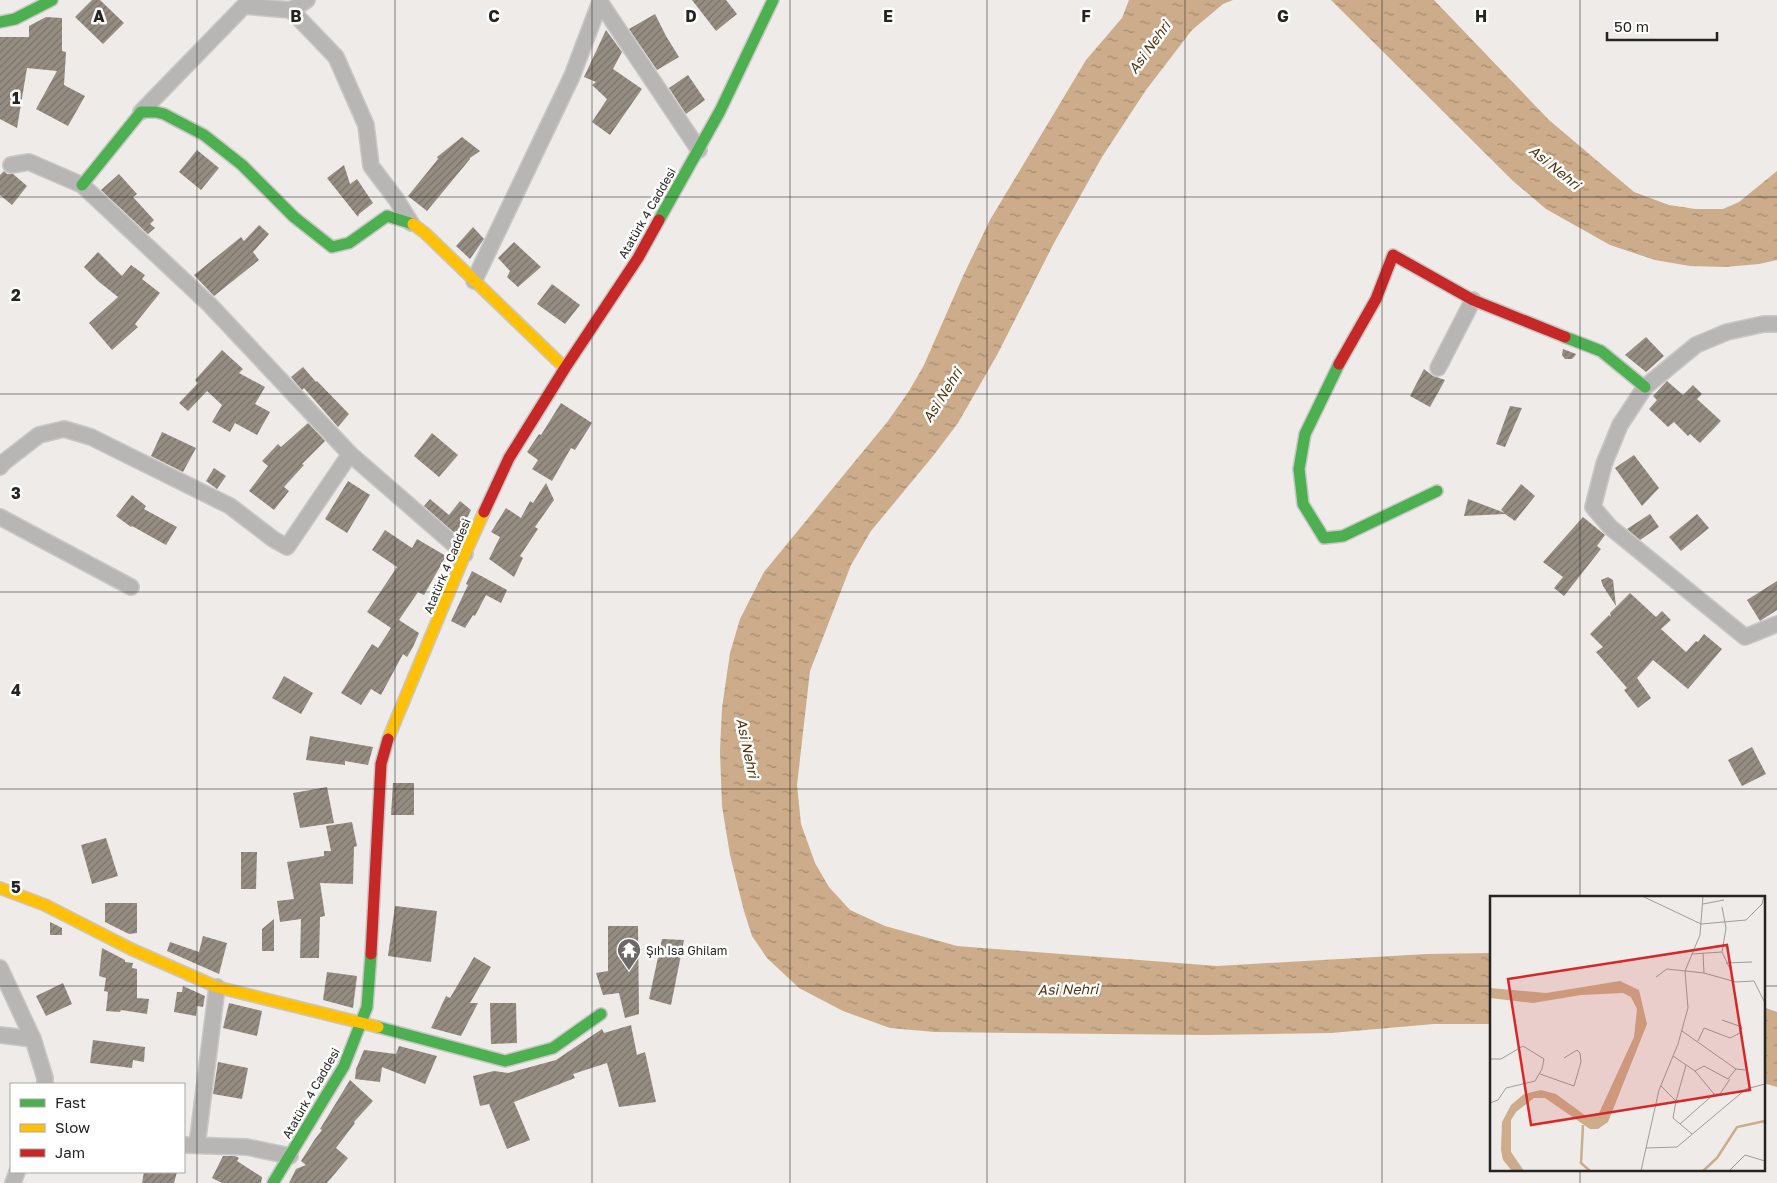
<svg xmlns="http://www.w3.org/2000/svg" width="1777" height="1183" viewBox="0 0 1777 1183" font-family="'Golos Text',sans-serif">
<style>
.water{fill:url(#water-ripples)}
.building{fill:url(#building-hatch)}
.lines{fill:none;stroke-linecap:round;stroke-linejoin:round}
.street-casing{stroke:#c9c7c6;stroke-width:18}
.fast-casing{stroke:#c9c7c6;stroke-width:14}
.slow-casing{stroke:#c9c7c6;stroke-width:14}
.jam-casing{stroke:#c9c7c6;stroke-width:14}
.street{stroke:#b8b6b5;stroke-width:15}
.fast{stroke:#4caf50;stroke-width:11}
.slow{stroke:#ffc107;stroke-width:11}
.jam{stroke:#c62828;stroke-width:11}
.grid{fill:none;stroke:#262422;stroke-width:1;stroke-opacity:0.55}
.labels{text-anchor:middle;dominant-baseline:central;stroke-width:5;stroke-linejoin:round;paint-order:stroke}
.street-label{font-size:12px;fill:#262422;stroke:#fff}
.poi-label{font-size:12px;fill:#262422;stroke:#fff;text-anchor:start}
.water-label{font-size:14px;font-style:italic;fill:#53340e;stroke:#fff}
.inset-river{fill:none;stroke:#ccac8a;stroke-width:2.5}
.inset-road{fill:none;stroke:#9e9b99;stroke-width:1}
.view{fill:#d62828;fill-opacity:0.15;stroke:#d62828;stroke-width:2.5}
.inset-edge{fill:none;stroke:#262422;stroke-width:2.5}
.grid-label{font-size:16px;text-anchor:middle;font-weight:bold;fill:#262422;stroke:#fff;stroke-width:5;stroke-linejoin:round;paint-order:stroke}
</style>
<defs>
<pattern id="water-ripples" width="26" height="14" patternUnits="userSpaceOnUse" patternTransform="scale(1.25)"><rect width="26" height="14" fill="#ccac8a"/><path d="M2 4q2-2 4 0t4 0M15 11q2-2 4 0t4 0" fill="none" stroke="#a58c70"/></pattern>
<pattern id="building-hatch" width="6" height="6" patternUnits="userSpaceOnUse" patternTransform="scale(1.25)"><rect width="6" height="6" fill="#968d82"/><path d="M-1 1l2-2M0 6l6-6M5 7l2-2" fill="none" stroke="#7a736a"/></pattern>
</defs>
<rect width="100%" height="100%" fill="#eeebe9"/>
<g class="water">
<polygon points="1129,0 1233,0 1223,4 1192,30 1146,90 1102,157 1054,243 997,355 958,423 933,456 871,531 851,565 810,671 797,785 801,824 815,863 829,887 850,910 885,926 957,946 1217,966 1427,954 1491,953 1491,1024 1434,1024 1331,1033 1206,1035 935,1032 890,1028 843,1011 799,988 767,958 752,936 744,911 730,855 722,806 720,751 722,708 730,653 740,619 764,572 888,421 909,391 924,365 963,276 990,220 1086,60 1122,18"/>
<polygon points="1331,0 1434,0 1549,120 1634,192 1669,205 1695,209 1723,209 1739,202 1777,171 1777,260 1759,264 1725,267 1690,266 1655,260 1610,245 1546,209 1513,181"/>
<polygon points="1763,1007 1777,1012 1777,1087 1763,1083"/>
</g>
<g class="building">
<polygon points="92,0 100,0 124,23 103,44 75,17"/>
<polygon points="692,0 726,0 737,14 716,31"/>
<polygon points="655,14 666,36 679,57 657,70 629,29"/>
<polygon points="46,17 62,18 62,51 66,52 64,85 85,96 68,126 36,109 57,71 27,68 17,128 0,119 0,37 29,37 29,26"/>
<polygon points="606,30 622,52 613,69 642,89 610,135 592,122 607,99 592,85 596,82 584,77"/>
<polygon points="688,75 705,100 686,114 669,88"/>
<polygon points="462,137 480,151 470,158 470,159 427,211 408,196 438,159 437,157"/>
<polygon points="197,150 219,168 201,190 179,172"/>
<polygon points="344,165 350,184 357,179 373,203 359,214 358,217 327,178"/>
<polygon points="4,171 7,174 13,174 27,186 12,205 0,195 0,175"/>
<polygon points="119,174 137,194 133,197 154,220 150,224 155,228 148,234 101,190"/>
<polygon points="259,225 269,234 253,252 259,260 214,296 194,275 241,237 244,241"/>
<polygon points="473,227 484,239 470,259 456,246"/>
<polygon points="514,242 541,267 518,287 507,277 510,271 498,258"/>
<polygon points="98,252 122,276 131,265 145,275 142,279 160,293 135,324 138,327 112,350 89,323 118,297 98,281 84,267"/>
<polygon points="552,284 580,305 565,324 537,304"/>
<polygon points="1646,337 1664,356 1646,372 1625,355"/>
<polygon points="1563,349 1576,354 1575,356 1572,359 1565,359 1562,355"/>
<polygon points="222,350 243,369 239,373 265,387 255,404 270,412 257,435 235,423 230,432 212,422 222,405 207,391 188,411 179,403 198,383 195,380"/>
<polygon points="303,367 316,382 317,381 349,414 338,427 304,388 302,390 291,377"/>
<polygon points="1424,369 1433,376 1445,380 1430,407 1410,396"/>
<polygon points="1667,381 1683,395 1693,385 1702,394 1697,399 1721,421 1700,443 1690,434 1688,436 1674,422 1668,427 1649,409 1657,400 1653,396"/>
<polygon points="561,403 592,423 575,450 571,448 552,481 532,469 538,460 527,452 539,434 541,435"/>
<polygon points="1510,406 1522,408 1505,447 1496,444"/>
<polygon points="308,423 325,441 302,464 304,465 284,487 289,491 274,510 249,491 268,466 262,461 278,444 281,447"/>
<polygon points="162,432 196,448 183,472 151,456"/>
<polygon points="432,433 458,455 439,477 414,456"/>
<polygon points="1634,455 1659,488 1642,506 1615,468"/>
<polygon points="214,468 226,476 217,489 206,481"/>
<polygon points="348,481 370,495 347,533 325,519"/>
<polygon points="546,483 554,500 535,527 538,529 520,556 523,558 514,577 489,559 500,537 491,532 506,508 521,518 530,501 533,503"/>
<polygon points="1521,484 1535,496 1515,521 1505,514 1464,516 1468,499 1505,513 1501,510"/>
<polygon points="132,495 146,506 144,509 177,527 166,545 132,526 131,527 116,516"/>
<polygon points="430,499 449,515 460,501 471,510 458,536 424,506"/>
<polygon points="1650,514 1659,527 1640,540 1627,529"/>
<polygon points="1697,514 1709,528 1681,551 1669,537"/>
<polygon points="1583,517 1605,535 1597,546 1601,549 1564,596 1554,588 1563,577 1543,562"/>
<polygon points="385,530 412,548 417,539 446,556 424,595 418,592 399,620 419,633 413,647 407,657 403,654 381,695 371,689 361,705 341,693 372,644 378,648 391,628 367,612 397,567 372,550"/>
<polygon points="472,571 507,590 501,603 486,595 475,616 473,615 465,628 451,621 468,585 466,584"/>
<polygon points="1608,577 1613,580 1616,606 1603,586 1601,580"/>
<polygon points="1777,581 1777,610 1760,621 1747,600"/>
<polygon points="1630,593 1656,617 1662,611 1671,620 1661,629 1686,652 1696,641 1698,642 1704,634 1722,649 1688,689 1653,660 1637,678 1651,698 1638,708 1624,690 1627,688 1596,652 1603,647 1590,634 1609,615 1611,617 1610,613"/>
<polygon points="284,676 313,693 301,714 272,698"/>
<polygon points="310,736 373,747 368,765 345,761 345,765 306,760"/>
<polygon points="1752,747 1766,774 1742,786 1728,760"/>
<polygon points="393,783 414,783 414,815 391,815"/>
<polygon points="327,787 334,823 300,828 293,793"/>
<polygon points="352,822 357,846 354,847 353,884 320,883 325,916 320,917 319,958 300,958 301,919 280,922 277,901 294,899 287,862 324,856 324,851 331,851 326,826"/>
<polygon points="106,838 118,876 92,884 81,845"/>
<polygon points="241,852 257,852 256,889 241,889"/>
<polygon points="105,903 137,903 137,933 129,934 105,922"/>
<polygon points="395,906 437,911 431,962 388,956"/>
<polygon points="274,919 274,951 262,951 262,929"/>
<polygon points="50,922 62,928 62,935 50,935"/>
<polygon points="608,926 638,926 639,1014 625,1018 619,993 603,995 596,973 608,971"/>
<polygon points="203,936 227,943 219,974 167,951 170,942 199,952"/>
<polygon points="662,939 684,940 671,1005 649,999"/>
<polygon points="102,948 125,960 125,962 133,963 132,968 137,969 137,998 149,999 147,1014 121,1010 120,1012 106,1011 108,992 104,991 106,978 99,976"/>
<polygon points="474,957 491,967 470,1003 478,1003 461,1036 431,1028 446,996 450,998"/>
<polygon points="327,972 357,976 353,1008 323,1000"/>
<polygon points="63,983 72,1004 46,1016 36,996"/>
<polygon points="183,986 205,996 203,1007 197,1006 196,1016 174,1012 177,992 182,992"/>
<polygon points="229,1003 262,1011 257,1036 223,1028"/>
<polygon points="490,1003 516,1003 517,1043 491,1044"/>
<polygon points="631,1025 637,1055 645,1052 656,1102 619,1107 607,1063 573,1074 575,1078 514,1102 530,1140 507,1149 489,1104 480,1106 473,1076 494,1071 508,1073 556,1060 602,1029 604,1033"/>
<polygon points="93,1040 145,1047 144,1062 133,1060 132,1068 90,1063"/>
<polygon points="399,1046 437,1056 425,1084 382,1067 380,1082 355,1079 356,1069 364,1050 396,1054"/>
<polygon points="218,1062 248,1068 242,1099 213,1094"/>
<polygon points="350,1080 373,1101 354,1122 355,1123 336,1148 348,1158 327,1183 289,1183 296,1169 306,1165 301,1161 315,1139 322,1130 320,1129"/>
<polygon points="223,1156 235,1156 239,1158 237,1161 262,1177 261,1183 222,1183 212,1178"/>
<polygon points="144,1172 177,1172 174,1183 142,1183"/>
</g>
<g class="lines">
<g class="street-casing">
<g id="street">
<polyline points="600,0 600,2 699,150"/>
<polyline points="291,10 336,57 366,125 371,166 396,199 411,223"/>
<polyline points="141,112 244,6 291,10 307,0"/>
<polyline points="11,165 29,162 82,185 210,305 350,454 465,554"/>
<polyline points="474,281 572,76 600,2"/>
<polyline points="1777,324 1764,324 1727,332 1696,345 1645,387 1620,425 1604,464 1593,507 1610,527 1745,637 1777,624"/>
<polyline points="1438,368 1473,300"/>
<polyline points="0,467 4,462 39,435 64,429 91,437 230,506 273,539 287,547 350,454"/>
<polyline points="0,517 131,587"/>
<polyline points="0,968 33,1039 45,1078 45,1084"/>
<polyline points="0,1035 33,1039"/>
<polyline points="184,1145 247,1147 290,1156"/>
<polyline points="197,1145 217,987"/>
<polyline points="13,1183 17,1172"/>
</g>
</g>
<g class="fast-casing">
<g id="fast">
<polyline points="0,22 15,19 52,0"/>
<polyline points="82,185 141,112 156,112 164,114 204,135 242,165 294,217 332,247 349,243 387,216 413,224"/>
<polyline points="659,220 720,111 773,0"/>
<polyline points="1565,337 1601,351 1645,387"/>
<polyline points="1339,364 1305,434 1299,469 1303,504 1324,538 1343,536 1437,491"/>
<polyline points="378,1027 505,1061 553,1048 601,1014"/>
<polyline points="273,1183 344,1066 367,1007 371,954"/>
</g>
</g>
<g class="slow-casing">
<g id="slow">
<polyline points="413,224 425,233 565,368"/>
<polyline points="388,739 465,554 484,512"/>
<polyline points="0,888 45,905 131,949 217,987 378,1027"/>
</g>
</g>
<g class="jam-casing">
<g id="jam">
<polyline points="1339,364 1376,299 1393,255 1473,300 1565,337"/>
<polyline points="484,512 509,458 565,368 638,258 659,220"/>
<polyline points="371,954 381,764 388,739"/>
</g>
</g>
<use href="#street" class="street"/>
<use href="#fast" class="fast"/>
<use href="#slow" class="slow"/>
<use href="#jam" class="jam"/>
</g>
<path class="grid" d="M197,0V1183M395,0V1183M592,0V1183M790,0V1183M987,0V1183M1185,0V1183M1382,0V1183M1580,0V897M0,197H1777M0,394H1777M0,592H1777M0,789H1777M0,986H1491M1763,986H1777M1580,1169V1183"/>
<defs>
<g id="temple-pin" transform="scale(1.25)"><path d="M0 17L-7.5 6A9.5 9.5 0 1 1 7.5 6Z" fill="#6c6a68" stroke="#fff"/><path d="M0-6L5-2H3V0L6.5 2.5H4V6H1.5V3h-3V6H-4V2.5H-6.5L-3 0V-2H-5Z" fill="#fff"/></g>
</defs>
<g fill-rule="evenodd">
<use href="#temple-pin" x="629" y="950"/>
</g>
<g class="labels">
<g class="street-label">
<text transform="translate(647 213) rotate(-60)">Atatürk 4 Caddesi</text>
<text transform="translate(447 566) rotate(-67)">Atatürk 4 Caddesi</text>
<text transform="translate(311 1093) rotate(-60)">Atatürk 4 Caddesi</text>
</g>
<g class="poi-label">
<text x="646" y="950">Şıh Isa Ghilam</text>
</g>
<g class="water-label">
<text transform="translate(1149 47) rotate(-54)">Asi Nehri</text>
<text transform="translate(1555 167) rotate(39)">Asi Nehri</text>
<text transform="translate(942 395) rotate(-58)">Asi Nehri</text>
<text transform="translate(748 748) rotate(78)">Asi Nehri</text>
<text transform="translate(1068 989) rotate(-1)">Asi Nehri</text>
</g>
</g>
<g transform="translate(1490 896)">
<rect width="275" height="275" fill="#eeebe9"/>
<path d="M130,85L149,94L157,128L118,226L108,233H100L55,202H44L26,216L21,224V256L34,275H22L13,264L11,254L12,226L21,209L34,198L51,194L66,198L96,220L109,217L144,141L147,113L141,101L133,97L91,99L43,107L0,102V92L56,97Z" fill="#ccac8a"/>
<path class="inset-river" d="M93,229L91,267L100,275M213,275L227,262L247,231L275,225"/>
<path class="inset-road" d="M152,0L211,28L256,24L272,8L274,0M213,8L234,4M232,11L236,32L232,56M213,57L214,77M202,58L232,56L241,75M236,67L262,66M166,81L177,73L214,77L246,86L264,85L275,107M192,135L246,173L255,174M208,145L214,132L240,142L250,137L252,131L232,124M183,160L205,175L214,170L238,183L246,173M0,163H11L33,150L54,163L52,173L45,185L16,192L8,204L0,207M205,175L224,198M50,178L84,190L91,166L90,157L87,154L74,162M171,190L186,205L183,222L202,238M186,205L196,169M190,228L224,198H230L240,183M156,252L169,194L188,148L198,112L195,75L210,39L213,0M151,275L156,252L187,251L256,193L275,188M239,275L255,259L275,265"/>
<path class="view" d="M237,49L260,194L41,229L18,83Z"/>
<rect width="275" height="275" class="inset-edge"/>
</g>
<g class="grid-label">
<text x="99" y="22">A</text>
<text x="296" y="22">B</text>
<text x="494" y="22">C</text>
<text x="691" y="22">D</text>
<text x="888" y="22">E</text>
<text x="1086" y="22">F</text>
<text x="1283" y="22">G</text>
<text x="1481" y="22">H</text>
<text x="16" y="104">1</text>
<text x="16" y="301">2</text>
<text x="16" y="499">3</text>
<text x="16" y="696">4</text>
<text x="16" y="893">5</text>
</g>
<rect x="10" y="1083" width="175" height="90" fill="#ffffff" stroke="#a8a7a7"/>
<rect x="20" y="1099" width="25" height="8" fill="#4caf50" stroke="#a8a7a7"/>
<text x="55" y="1108" font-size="15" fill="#262422">Fast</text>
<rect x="20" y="1124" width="25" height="8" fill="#ffc107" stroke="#a8a7a7"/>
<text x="55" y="1133" font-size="15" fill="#262422">Slow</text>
<rect x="20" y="1149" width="25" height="8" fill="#c62828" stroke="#a8a7a7"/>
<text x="55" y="1158" font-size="15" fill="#262422">Jam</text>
<path d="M1607 32v8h110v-8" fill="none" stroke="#262422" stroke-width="2.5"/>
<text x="1614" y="32" font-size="15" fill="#262422" stroke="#ffffff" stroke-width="4" paint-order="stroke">50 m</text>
</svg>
